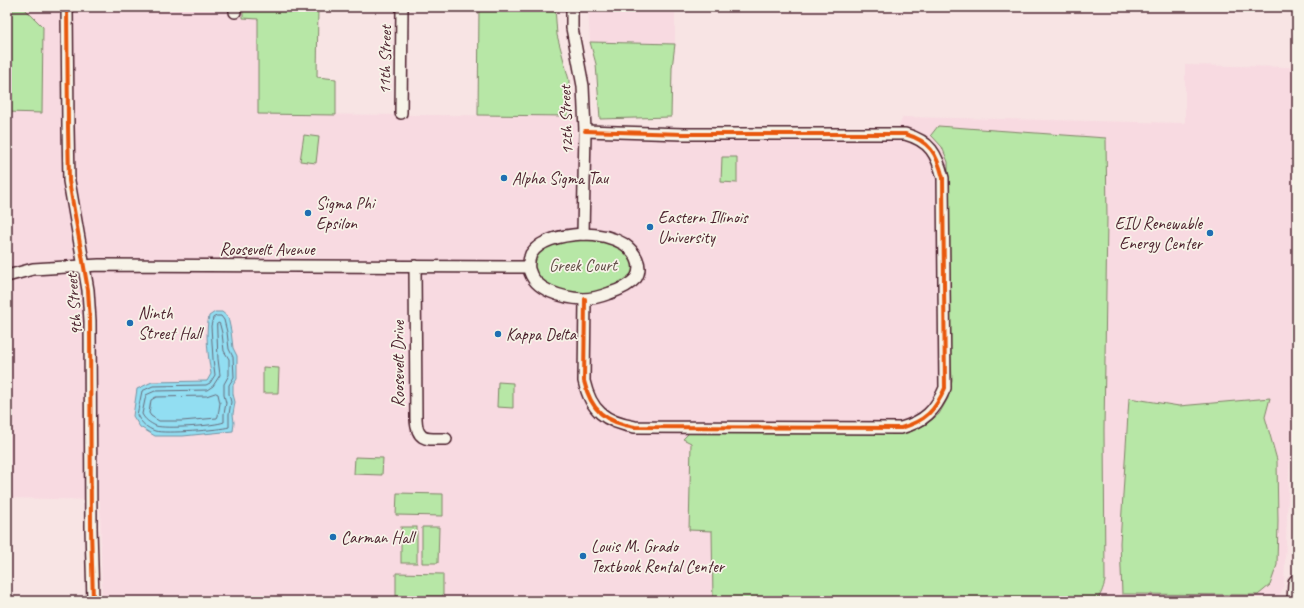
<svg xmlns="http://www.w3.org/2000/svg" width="1304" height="608" viewBox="0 0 1304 608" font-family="Caveat,sans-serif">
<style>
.built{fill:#f8dae1}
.green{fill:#b7e7a6;stroke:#808368}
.water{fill:#92def2;stroke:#7592a2}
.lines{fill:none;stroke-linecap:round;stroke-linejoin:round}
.shore{stroke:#676b7b;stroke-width:1}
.street-casing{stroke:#4a1f2b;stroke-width:14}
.primary-casing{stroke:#4a1f2b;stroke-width:20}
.street{stroke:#f7f3e8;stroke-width:11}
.primary{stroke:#f7f3e8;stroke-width:17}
.cycleway-casing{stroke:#f7f3e8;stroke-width:6}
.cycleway{stroke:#e8590c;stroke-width:4}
.poi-dot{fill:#1f6fb2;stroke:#f7f3e8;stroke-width:1.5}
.labels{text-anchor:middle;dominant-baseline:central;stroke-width:3.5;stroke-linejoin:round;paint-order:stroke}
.street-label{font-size:17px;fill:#4a1f2b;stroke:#f7f3e8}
.poi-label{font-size:17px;fill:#4a1f2b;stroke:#f7f3e8;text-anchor:start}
.park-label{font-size:17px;fill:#65514a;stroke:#f7f3e8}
</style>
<rect width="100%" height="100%" fill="#f8e4e4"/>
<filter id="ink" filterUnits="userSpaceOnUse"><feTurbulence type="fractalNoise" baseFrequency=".025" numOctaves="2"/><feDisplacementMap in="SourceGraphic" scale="8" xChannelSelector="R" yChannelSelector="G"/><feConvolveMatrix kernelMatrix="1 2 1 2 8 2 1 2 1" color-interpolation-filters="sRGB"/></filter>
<g filter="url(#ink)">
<g class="built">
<polygon points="7,7 60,7 60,115 74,116 74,7 243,7 258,18 258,114 576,116 576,137 655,139 893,139 903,117 1185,123 1185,65 1293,67 1293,315 1291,429 1284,585 1280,595 1274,601 102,601 100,500 7,498"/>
<polygon points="588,7 675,7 675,44 590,42"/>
</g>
<g class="green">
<polygon points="7,7 23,7 43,27 42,113 7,112"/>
<polygon points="243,7 318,7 317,77 336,79 336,115 258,114 258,19 243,18"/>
<polygon points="479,7 555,7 557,35 569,80 568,116 478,115"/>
<polygon points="590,42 675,44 672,68 671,117 600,119 596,64"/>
<path d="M938,126L1106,138L1107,219L1104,430L1105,581C1103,589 1101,595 1096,601H713L712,531L689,530L691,443L683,439L690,432H898L910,431L925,425L939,414L948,398L952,380L948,297V162L942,147L931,135Z"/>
<polygon points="304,135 319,137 316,163 300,161"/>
<polygon points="722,157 737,157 737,183 721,182"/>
<polygon points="582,237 616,244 633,258 634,271 631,277 616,287 594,293 577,293 568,292 549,285 536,276 533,263 535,255 539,251 558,241"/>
<polygon points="263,367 279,368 278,393 263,393"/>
<polygon points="498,382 513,383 513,408 497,407"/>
<polygon points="1129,398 1179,406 1270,398 1265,417 1277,460 1278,521 1277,565 1270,585 1258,595 1122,594 1120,543"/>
<polygon points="355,457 383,458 382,475 354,474"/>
<polygon points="397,493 443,494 443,516 396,515"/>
<rect x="401" y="527" width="16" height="36"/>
<polygon points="422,527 439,527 438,563 422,563"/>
<polygon points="396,573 443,574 443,596 396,596"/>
</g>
<path class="water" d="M215,312H222L228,317L231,331L233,348L237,356V379L233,385V394L235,402L233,414L234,423L233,431L183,436H155L140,427L133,416L137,389L152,382L207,381L211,374C208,355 205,334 209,316Z"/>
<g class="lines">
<g class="shore">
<path d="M217,316H221L224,320L227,332L229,349L233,357L234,377L229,385V394L231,402L229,414V427C220,430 165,434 155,431C147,428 141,423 137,415L142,391L153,386L206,385L210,383L215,375L213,359L211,326L213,318Z"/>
<path d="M217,324L219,323L220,325L222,333L224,351L229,359V375L224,384V395L226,403L224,414V422C215,426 165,429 156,426C150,423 145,420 142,414L146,395L155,391L207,390L213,386L220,375L218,359Z"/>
<polygon points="216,393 218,394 220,403 218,416 217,418 182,421 159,421 151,416 149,413 151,400 156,397 206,396"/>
</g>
<g class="street-casing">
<g id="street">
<polyline points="67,7 68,127 69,181 88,290 90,321 91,528 93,601"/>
<polyline points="235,7 235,12"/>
<polyline points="572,7 572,28 583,86 585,131 583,234"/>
<polyline points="401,113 402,7"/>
<path d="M585,131L683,134H905C930,141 937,154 943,178L945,388C935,411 925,421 901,428L635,427C605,422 591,411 584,381L585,299"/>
<path d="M583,234C596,234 612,237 624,244C634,251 644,265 636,278C630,285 619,290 610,293C602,296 592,299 583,299C564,298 534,291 529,269C528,263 529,259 531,254C541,238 566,235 583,234Z"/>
<path d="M415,266L416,419C417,442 427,439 446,439"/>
<polyline points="7,276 33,269 99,265 528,267"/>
</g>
</g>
<g class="primary-casing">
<polyline id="primary" points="1296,601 1297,583"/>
</g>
<use href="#street" class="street"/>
<use href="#primary" class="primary"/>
<g class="cycleway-casing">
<g id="cycleway">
<polyline points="67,7 68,127 69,181 88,290 90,321 91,528 93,601"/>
<path d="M585,131L683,134H905C930,141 937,154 943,178L945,388C935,411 925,421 901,428L635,427C605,422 591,411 584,381L585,299"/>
</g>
</g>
<use href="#cycleway" class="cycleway"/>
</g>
</g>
<g class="poi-dot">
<circle cx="504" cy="178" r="4"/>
<circle cx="308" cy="213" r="4"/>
<circle cx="650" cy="227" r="4"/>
<circle cx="1210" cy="233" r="4"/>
<circle cx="130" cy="323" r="4"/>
<circle cx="498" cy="334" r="4"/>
<circle cx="333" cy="537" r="4"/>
<circle cx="583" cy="556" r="4"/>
</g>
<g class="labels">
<g class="street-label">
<text transform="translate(385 60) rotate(-89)">11th Street</text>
<text transform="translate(566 120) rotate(-92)">12th Street</text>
<text x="267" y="249">Roosevelt Avenue</text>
<text transform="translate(74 305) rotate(-95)">9th Street</text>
<text transform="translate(398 364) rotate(-90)">Roosevelt Drive</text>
</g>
<g class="poi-label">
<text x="512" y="178">Alpha Sigma Tau</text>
<text x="316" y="203">Sigma Phi<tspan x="316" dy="20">Epsilon</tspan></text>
<text x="658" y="217">Eastern Illinois<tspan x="658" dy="20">University</tspan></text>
<text x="1202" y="223" text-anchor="end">EIU Renewable<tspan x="1202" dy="20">Energy Center</tspan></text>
<text x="138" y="313">Ninth<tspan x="138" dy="20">Street Hall</tspan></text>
<text x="506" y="334">Kappa Delta</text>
<text x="341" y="537">Carman Hall</text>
<text x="591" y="546">Louis M. Grado<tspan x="591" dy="20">Textbook Rental Center</tspan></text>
</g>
<g class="park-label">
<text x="583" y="265">Greek Court</text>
</g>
</g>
<rect width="1304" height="608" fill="none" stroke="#f7f3e8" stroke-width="24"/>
<rect x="12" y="12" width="1280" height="584" fill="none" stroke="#4a1f2b" stroke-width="1.5" filter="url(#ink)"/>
</svg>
